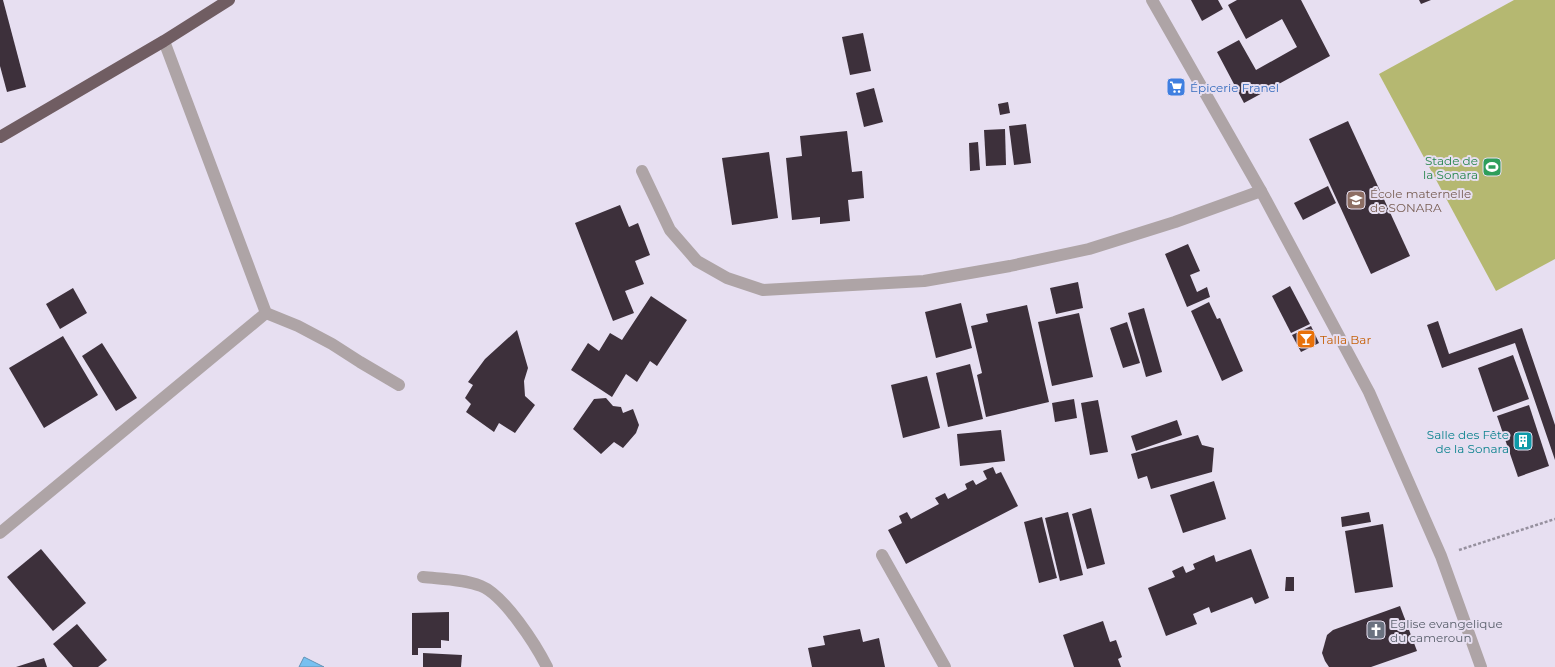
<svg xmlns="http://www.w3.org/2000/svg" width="1555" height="667" viewBox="0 0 1555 667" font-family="Montserrat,sans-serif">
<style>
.green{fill:#b5b871}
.water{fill:#78c0f0;stroke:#6092b6}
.building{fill:#3d303b}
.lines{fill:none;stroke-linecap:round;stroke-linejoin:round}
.path{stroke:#96909e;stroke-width:2.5;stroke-dasharray:3 2;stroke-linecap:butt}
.minor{stroke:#aea4a6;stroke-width:12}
.highway{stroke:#705d62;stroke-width:12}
.labels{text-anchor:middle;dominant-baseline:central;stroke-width:4;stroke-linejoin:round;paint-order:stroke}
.shop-label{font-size:12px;fill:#366cbe;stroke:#e7dff1;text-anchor:start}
.leisure-label{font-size:12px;fill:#27864d;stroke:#e7dff1;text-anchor:end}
.education-label{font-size:12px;fill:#785e54;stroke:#e7dff1;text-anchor:start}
.food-label{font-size:12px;fill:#c56008;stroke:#e7dff1;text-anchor:start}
.culture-label{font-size:12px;fill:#0d838f;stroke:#e7dff1;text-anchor:end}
.worship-label{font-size:12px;fill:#5b616d;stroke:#e7dff1;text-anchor:start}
</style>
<rect width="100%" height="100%" fill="#e7dff1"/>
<polygon class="green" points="1514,0 1555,0 1555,259 1496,291 1379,74"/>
<polygon class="water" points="304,657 324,667 299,667"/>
<g class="building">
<polygon points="0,0 3,0 26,87 7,92 0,66"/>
<polygon points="1191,0 1218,0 1223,9 1202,21"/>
<polygon points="1237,0 1301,0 1330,56 1244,103 1217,52 1239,40 1256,70 1297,47 1282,19 1246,39 1228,5"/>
<polygon points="1419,0 1431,0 1421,4"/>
<polygon points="863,33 871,71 850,75 842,37"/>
<polygon points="874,88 883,122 864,127 856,93"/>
<polygon points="1008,102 1010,113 1000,115 998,104"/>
<polygon points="1348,121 1410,256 1371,274 1309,139"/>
<polygon points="1026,124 1031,163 1014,165 1009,126"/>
<polygon points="1005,129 1006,165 986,166 984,130"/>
<polygon points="847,131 852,172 862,171 864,198 848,200 850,221 820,224 820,217 792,220 786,158 802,156 800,136"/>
<polygon points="978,142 980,170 970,171 969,143"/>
<polygon points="769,152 778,218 732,225 722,158"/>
<polygon points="1328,186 1336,203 1303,220 1294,203"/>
<polygon points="620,205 629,227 638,223 650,255 635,261 644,284 625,291 634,313 613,321 575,223"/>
<polygon points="1188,244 1200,271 1190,275 1197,292 1207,287 1210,297 1187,307 1165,254"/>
<polygon points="1078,282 1083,308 1056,314 1050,288"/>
<polygon points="1290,286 1310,324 1291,333 1272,296"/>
<polygon points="73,288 87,313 60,329 46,304"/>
<polygon points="651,296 687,320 657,366 650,361 637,382 626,374 612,397 571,370 588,343 599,351 610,333 622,340"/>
<polygon points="1209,302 1217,319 1220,318 1243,371 1222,381 1191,311"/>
<polygon points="961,303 972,348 936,358 925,312"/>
<polygon points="1027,305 1049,402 986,417 977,375 982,373 971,326 988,322 986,314"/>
<polygon points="1144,308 1162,372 1146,377 1128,313"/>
<polygon points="1079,313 1093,377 1052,386 1038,322"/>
<polygon points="1438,321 1449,354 1522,328 1555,425 1555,460 1515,343 1442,368 1427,325"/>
<polygon points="1127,322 1140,363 1123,368 1110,328"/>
<polygon points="1311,326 1319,343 1301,352 1292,335"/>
<polygon points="517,330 528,368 524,381 525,396 535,405 515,433 499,423 494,432 466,412 471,404 465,398 473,385 468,382 485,359"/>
<polygon points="63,336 98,395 44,428 9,368"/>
<polygon points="102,343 137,398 116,411 82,356"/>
<polygon points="1513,355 1529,399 1493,412 1478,368"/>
<polygon points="970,364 983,419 948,427 936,373"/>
<polygon points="927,376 940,428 903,438 891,385"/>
<polygon points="606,398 613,406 621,407 623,413 633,409 639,425 636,433 623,448 614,442 601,454 573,429 594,399"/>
<polygon points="1074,399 1077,418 1055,422 1052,403"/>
<polygon points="1098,400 1108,452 1090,455 1081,403"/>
<polygon points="1529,405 1549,466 1518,477 1497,416"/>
<polygon points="1177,420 1182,435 1136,451 1131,436"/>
<polygon points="1001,430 1005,461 960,466 957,434"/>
<polygon points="1198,435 1202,445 1214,448 1212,472 1151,489 1147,476 1138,479 1131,454"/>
<polygon points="993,467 996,474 1001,472 1018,506 906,564 888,530 902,523 899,516 907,512 911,519 939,504 935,498 945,493 948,499 967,489 965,484 973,480 976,485 987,479 983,471"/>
<polygon points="1214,481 1226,519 1183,533 1170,495"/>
<polygon points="1091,508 1105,564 1087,569 1072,514"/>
<polygon points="1068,512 1083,575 1060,581 1045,518"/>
<polygon points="1369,512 1371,522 1342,527 1341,517"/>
<polygon points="1042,517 1057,578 1039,583 1024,522"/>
<polygon points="1383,524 1393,587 1355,593 1345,531"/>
<polygon points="41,549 86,603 53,631 7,577"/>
<polygon points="1251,549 1269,598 1255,604 1252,597 1211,613 1209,607 1193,614 1197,624 1166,636 1148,588 1175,577 1172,571 1183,566 1186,573 1195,569 1193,564 1214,555 1216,562"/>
<polygon points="1286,577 1294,577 1294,591 1285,591"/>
<polygon points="1400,606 1417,651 1371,667 1329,667 1325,661 1322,653 1327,635 1333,630"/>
<polygon points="449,612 449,641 441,640 441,648 418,648 418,655 412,655 412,613"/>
<polygon points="1103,621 1110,642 1116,640 1122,657 1118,659 1121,667 1074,667 1063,635"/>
<polygon points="77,624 107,660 98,667 73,667 53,644"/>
<polygon points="860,629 863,642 879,638 885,667 812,667 808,648 825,645 823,636"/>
<polygon points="423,653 462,655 461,667 423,667"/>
<polygon points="44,658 47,667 16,667"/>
</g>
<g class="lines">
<polyline class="path" points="1459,550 1555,519"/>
<g class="minor">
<polyline points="1152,0 1261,191 1369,392 1441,556 1481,667"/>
<polyline points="164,41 266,313 298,326 332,344 360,362 399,385"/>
<polyline points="642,171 670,230 697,261 727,278 763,290 924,281 1010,266 1089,249 1175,222 1261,191"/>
<polyline points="0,533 266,313"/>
<polyline points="882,555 945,667"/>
<path d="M423,577C442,579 463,579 481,586C504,595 536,645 547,667"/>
</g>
<polyline class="highway" points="0,137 164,41 229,0"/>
</g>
<defs>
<g id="supermarket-square" transform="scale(1)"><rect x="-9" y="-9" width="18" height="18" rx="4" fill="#3f7fe0" stroke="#e7dff1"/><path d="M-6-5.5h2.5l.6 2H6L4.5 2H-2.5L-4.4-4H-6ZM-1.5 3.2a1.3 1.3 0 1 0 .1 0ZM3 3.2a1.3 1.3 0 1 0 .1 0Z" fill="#fff"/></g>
<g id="stadium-square" transform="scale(1)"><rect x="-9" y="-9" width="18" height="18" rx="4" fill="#2e9e5b" stroke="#e7dff1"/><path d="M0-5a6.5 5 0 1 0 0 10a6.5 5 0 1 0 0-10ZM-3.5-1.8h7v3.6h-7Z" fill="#fff"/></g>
<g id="school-square" transform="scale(1)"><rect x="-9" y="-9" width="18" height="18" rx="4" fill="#8d6e63" stroke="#e7dff1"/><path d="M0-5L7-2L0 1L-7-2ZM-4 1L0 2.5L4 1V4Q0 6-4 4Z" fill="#fff"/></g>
<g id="bar-square" transform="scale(1)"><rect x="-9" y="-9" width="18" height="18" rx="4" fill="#e8710a" stroke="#e7dff1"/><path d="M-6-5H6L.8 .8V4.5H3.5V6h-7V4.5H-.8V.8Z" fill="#fff"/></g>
<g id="building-square" transform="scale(1)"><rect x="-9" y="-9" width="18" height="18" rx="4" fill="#0f9aa8" stroke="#e7dff1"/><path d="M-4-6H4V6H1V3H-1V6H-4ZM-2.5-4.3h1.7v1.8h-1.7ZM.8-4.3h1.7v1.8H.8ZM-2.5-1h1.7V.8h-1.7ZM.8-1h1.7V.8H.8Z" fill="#fff"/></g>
<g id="church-square" transform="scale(1)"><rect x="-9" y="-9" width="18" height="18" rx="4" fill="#6b7280" stroke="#e7dff1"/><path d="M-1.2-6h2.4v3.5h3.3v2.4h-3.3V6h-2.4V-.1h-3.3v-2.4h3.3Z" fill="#fff"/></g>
</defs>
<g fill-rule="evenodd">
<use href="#supermarket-square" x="1176" y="87"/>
<use href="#stadium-square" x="1492" y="167"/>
<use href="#school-square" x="1356" y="200"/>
<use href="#bar-square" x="1306" y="339"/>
<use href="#building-square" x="1523" y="441"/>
<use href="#church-square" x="1376" y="630"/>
</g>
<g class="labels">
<g class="shop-label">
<text x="1190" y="87">Épicerie Franel</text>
</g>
<g class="leisure-label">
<text x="1478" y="160">Stade de<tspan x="1478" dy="14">la Sonara</tspan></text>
</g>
<g class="education-label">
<text x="1370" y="193">École maternelle<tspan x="1370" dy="14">de SONARA</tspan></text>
</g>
<g class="food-label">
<text x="1320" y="339">Talla Bar</text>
</g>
<g class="culture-label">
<text x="1509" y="434">Salle des Fête<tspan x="1509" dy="14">de la Sonara</tspan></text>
</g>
<g class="worship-label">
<text x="1390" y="623">Eglise evangelique<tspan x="1390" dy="14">du cameroun</tspan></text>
</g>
</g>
</svg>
